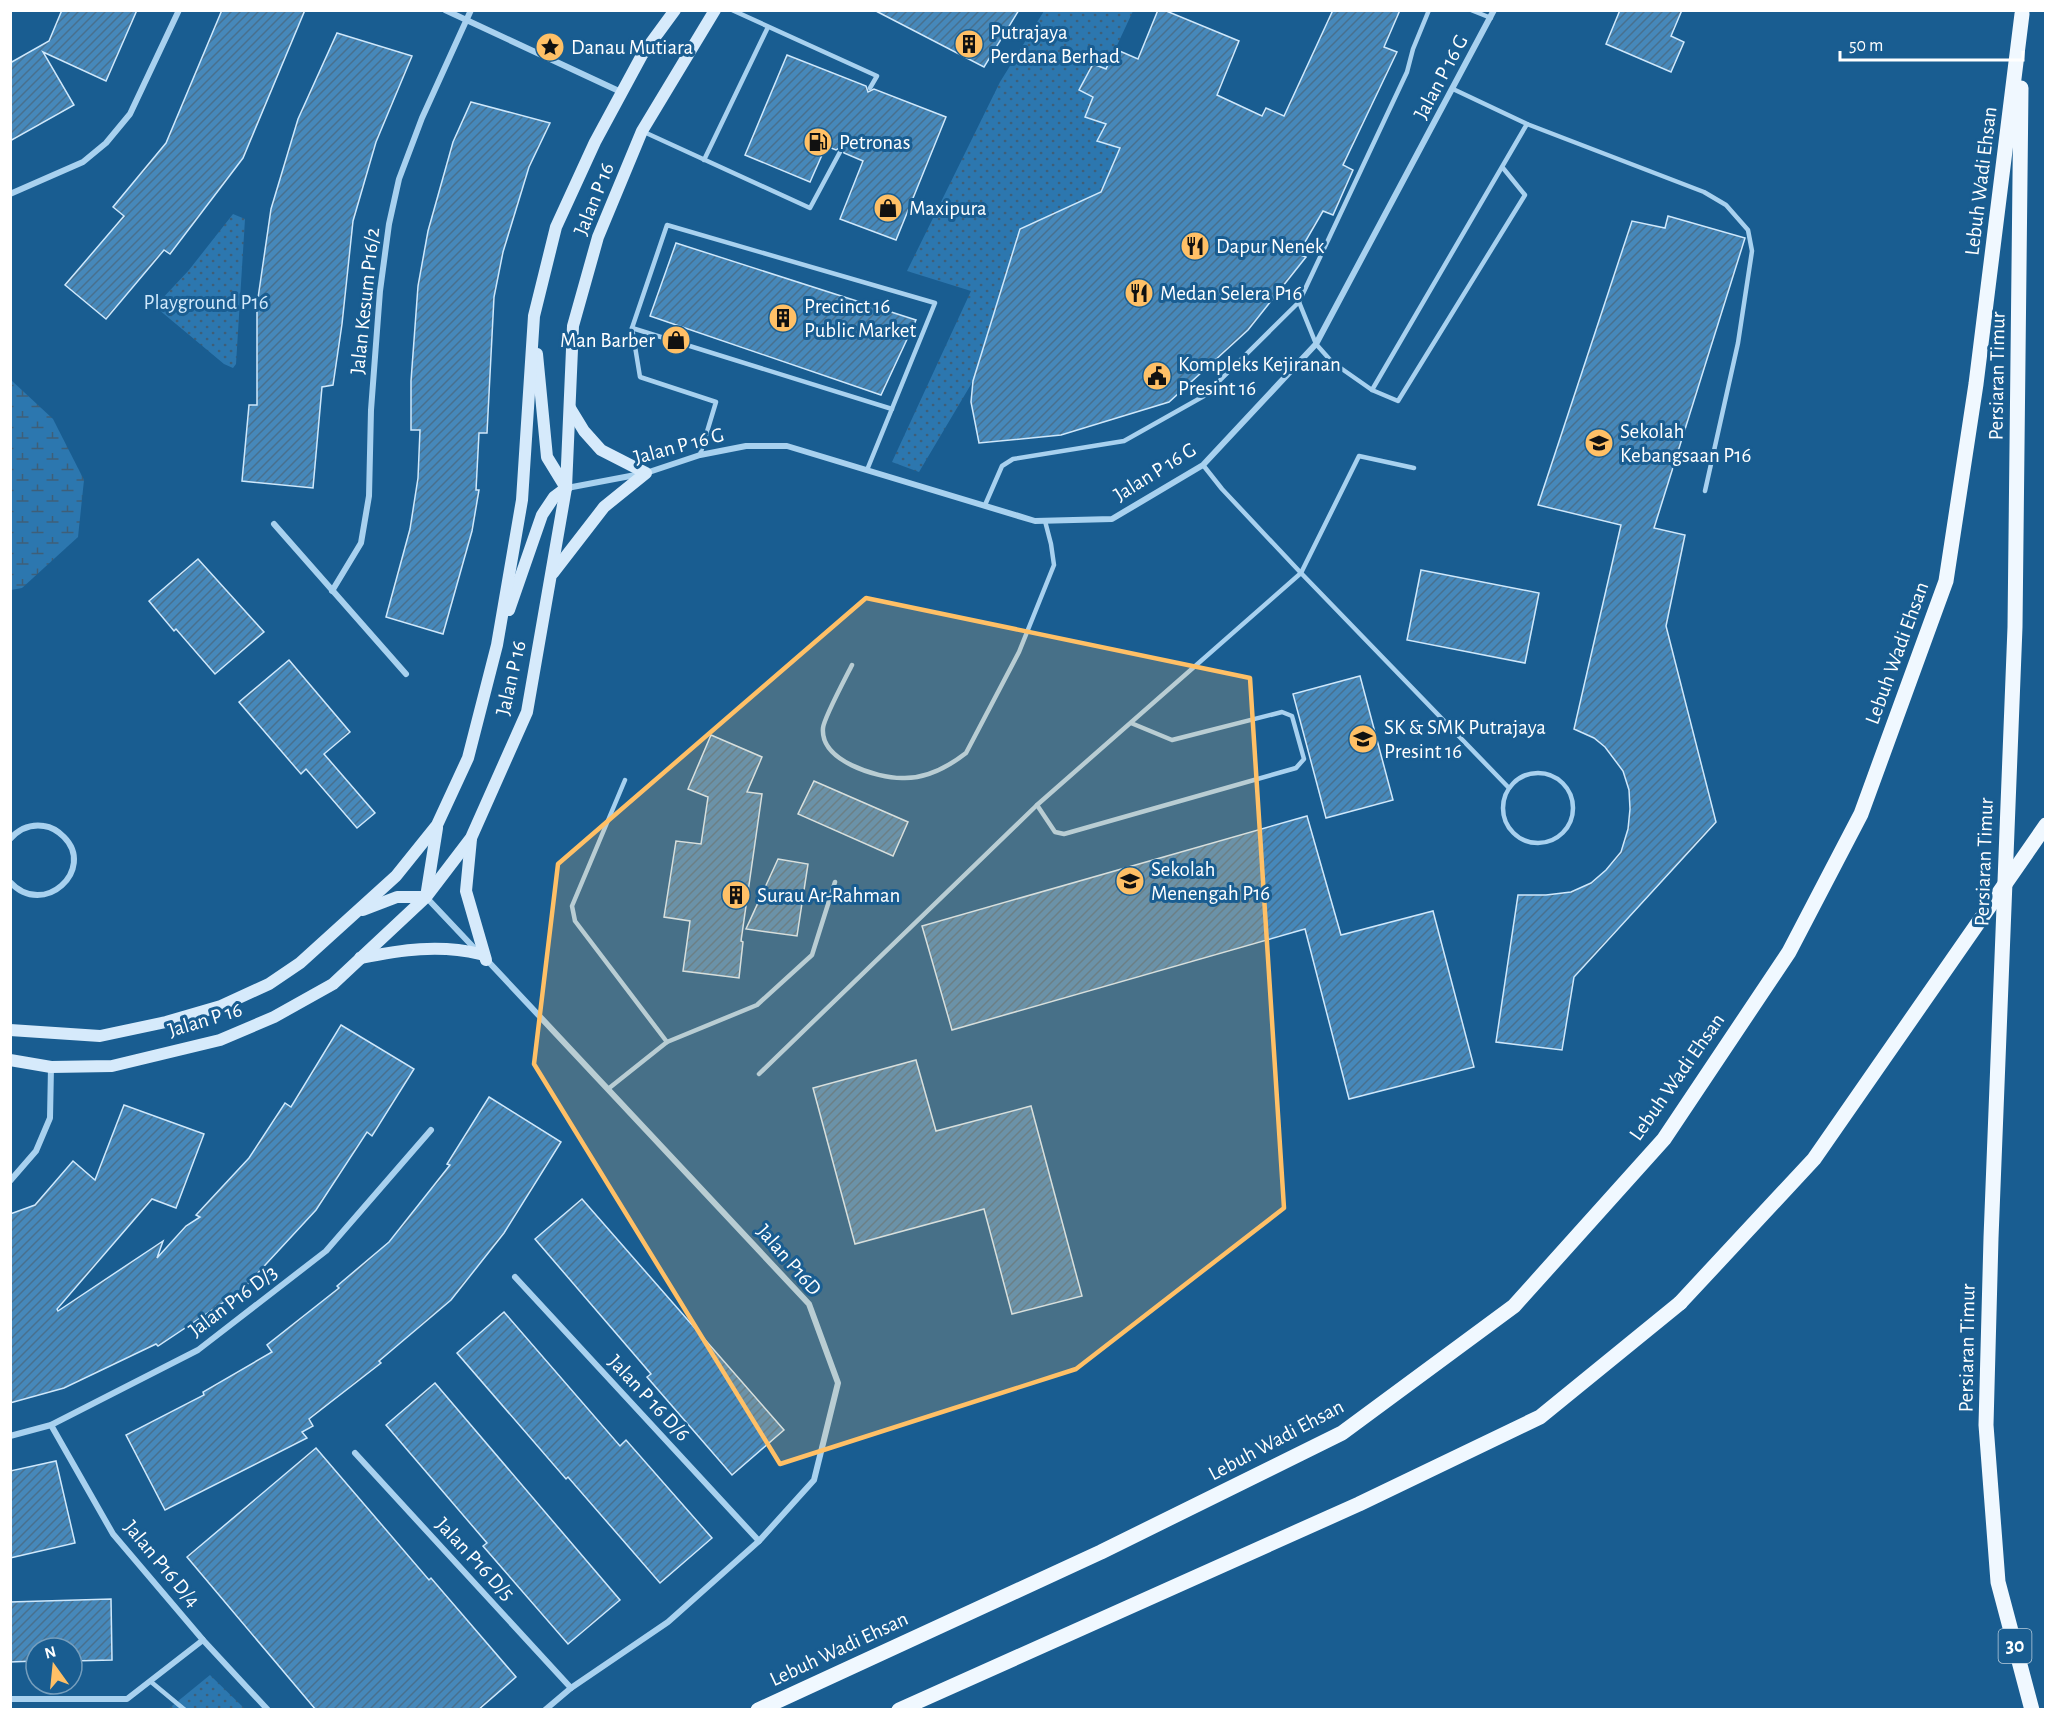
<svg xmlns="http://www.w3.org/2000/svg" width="2056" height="1720" viewBox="0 0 2056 1720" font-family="'Alegreya Sans',sans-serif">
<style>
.wetland{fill:url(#wetland-marsh)}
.park{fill:url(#park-dots)}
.building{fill:url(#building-hatch);stroke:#cfe8fb;stroke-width:1.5}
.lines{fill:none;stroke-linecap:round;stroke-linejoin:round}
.lane{stroke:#a8d1ef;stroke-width:4.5}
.street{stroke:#a8d1ef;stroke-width:6}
.secondary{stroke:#d6eafb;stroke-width:12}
.primary{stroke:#f0f8ff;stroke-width:15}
.primary-bridge{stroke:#f0f8ff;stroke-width:15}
.marked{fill:#ffc066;fill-opacity:0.2;stroke:#ffc066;stroke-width:4.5;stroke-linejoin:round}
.labels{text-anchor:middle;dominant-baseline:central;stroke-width:6;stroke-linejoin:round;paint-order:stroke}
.shield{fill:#195d91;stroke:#bacede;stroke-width:1.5}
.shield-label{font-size:20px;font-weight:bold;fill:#fff}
.poi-label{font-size:21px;fill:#fff;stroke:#195d91;text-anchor:start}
.street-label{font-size:21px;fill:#fff;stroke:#195d91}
.park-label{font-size:21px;fill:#cfe8fb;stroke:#195d91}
</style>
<defs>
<pattern id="wetland-marsh" width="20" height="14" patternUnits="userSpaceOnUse" patternTransform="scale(1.5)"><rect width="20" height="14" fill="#2c77af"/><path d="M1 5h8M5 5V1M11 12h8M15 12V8" fill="none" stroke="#3e5f79"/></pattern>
<pattern id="park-dots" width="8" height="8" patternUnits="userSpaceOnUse" patternTransform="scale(1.5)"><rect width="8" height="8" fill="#2c77af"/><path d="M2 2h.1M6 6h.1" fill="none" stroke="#3e5f79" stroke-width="1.8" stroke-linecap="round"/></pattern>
<pattern id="building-hatch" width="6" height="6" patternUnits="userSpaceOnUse" patternTransform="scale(1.5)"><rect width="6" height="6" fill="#4688ba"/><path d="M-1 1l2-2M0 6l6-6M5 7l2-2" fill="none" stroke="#48708e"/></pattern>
</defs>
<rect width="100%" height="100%" fill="#195d91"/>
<polygon class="wetland" points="11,380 53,419 84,480 78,537 22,588 11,590"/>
<g class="park">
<polygon points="1044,11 1133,11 1106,69 1092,65 1079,90 1093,97 1085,117 1106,124 1097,141 1121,148 1101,192 1020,229 973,381 919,472 892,462 971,291 907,271 1000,82"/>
<polygon points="233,214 245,219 236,364 233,368 224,364 158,309 160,301 189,270"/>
<polygon points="210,1675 245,1709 167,1710"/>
</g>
<g class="building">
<polygon points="62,10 137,10 106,81 43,52 74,105 10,141 10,63 49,41"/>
<polygon points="222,10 305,10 243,158 170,254 164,250 106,319 65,285 124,216 113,207 166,143"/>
<polygon points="874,10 1019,10 984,67"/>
<polygon points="1158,10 1164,10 1239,41 1217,95 1262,116 1266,108 1284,116 1333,10 1400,10 1384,47 1397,52 1343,165 1353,170 1333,215 1323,211 1298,254 1306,257 1248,330 1169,402 1061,435 979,443 971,402 973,381 1020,229 1101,192 1120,148 1097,141 1106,124 1085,117 1093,97 1079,90 1093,64 1106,69 1115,49 1138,59"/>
<polygon points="1620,10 1682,10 1671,36 1684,42 1671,72 1606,44"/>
<polygon points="337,33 412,56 376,142 353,221 342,324 333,385 322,387 313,488 242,481 249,405 257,405 257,305 271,209 298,119"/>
<polygon points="787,55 866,86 868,92 874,89 946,117 896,240 840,219 863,161 844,153 843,148 839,148 836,150 826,146 810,182 745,155"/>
<polygon points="471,102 550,123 529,167 503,252 494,297 487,433 479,433 476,490 479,490 472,531 443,634 386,617 410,529 418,478 420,430 411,430 411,381 418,286 428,231 453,142"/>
<polygon points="1668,216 1745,238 1654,528 1685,535 1666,626 1716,822 1574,977 1562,1050 1496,1042 1518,895 1546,895 1571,892 1591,883 1606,870 1621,852 1628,829 1630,809 1629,790 1623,771 1605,747 1594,738 1574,729 1621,525 1538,505 1632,221 1665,228"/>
<polygon points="676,243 916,320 881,395 650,316"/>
<polygon points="198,559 264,632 215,674 176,629 174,631 149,601"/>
<polygon points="1421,570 1539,593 1525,663 1407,640"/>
<polygon points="289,660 350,732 324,754 375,813 357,828 306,769 301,774 239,702"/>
<polygon points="1360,676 1393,800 1326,818 1293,694"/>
<polygon points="711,735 762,757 747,792 762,794 741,941 743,942 739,978 683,971 690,921 664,917 676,841 701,844 708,797 688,789"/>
<polygon points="814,781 908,822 893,856 798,814"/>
<polygon points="1307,816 1341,935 1433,911 1474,1067 1349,1099 1305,929 952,1030 922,926"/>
<polygon points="778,859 808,864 797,936 746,929"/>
<polygon points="341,1025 414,1069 372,1136 367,1132 316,1210 242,1290 158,1346 156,1344 64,1388 10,1403 10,1214 35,1205 73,1161 95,1180 124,1105 204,1134 176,1208 152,1199 57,1309 58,1311 163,1241 157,1258 186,1226 200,1217 196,1215 249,1158 285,1103 291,1107"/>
<polygon points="916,1060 936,1131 1031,1106 1082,1296 1012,1314 984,1209 855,1244 813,1088"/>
<polygon points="489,1097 561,1142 504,1233 451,1300 379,1361 381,1363 309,1419 313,1426 302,1432 307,1438 165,1510 126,1435 204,1395 203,1392 272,1352 267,1345 339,1288 337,1286 389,1242 450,1165 447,1164"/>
<polygon points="582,1199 784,1430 732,1475 647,1377 651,1374 535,1239"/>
<polygon points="504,1312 620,1446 626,1440 712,1538 660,1583 568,1477 566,1479 457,1353"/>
<polygon points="435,1383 620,1600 568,1644 483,1546 487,1543 386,1425"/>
<polygon points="316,1448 429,1580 431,1578 516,1677 478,1710 316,1710 187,1557"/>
<polygon points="56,1461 75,1543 10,1558 10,1471"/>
<polygon points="111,1599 112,1660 72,1661 72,1648 36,1648 36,1661 10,1662 10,1602"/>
</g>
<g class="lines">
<g class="lane">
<polyline points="732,10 877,76 870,88"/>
<polyline points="1471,10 1491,18"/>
<polyline points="1527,124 1704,192 1726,205 1748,230 1752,251 1738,343 1705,491"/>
<polyline points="644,132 810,208 840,152"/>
<polyline points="704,160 768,27"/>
<polyline points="1299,302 1316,344 1332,362 1372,390 1527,124 1453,89"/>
<polyline points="632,328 892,409"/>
<polyline points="1372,390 1398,401 1525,195 1503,168"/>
<polyline points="700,455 716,402 640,377 632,328 667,225 935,303 867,470"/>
<polyline points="1203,465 1222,489 1301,573 1509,788"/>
<polyline points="985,505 1002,466 1013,459 1124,441 1204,396 1299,302 1407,72 1413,49 1429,10"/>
<path d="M852,665C846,677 824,718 823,728C820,761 877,778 902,778C926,779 948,767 966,753L1019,652L1054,565L1051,544L1045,521"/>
<circle cx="1538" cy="808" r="35"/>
<polyline points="625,780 572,906 575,921 667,1042"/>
<polyline points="1037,805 1055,832 1064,834 1296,768 1304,759 1292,716 1282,712 1172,740 1131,723"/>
<polyline points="759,1074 1037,805 1301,573 1359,456 1414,468"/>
<polyline points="608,1089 667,1042 757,1005 812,955 835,882"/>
<polyline points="150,1681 185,1710"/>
</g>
<g class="street">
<polyline points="445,10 621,92"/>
<polyline points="10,194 83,162 106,143 130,114 179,10"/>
<polyline points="567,488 646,473 700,455 746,446 787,446 1035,521 1112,519 1203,465 1316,344 1494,10"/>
<polyline points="274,524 406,674"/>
<polyline points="332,591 361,543 369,496 371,410 380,291 389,224 399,179 422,118 471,10"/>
<path d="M10,839C19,829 31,824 44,826C52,827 58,831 64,837C96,869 44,919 10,882"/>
<polyline points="426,897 477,951"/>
<polyline points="485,958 809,1304 838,1383 814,1480 759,1541 668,1622 571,1688 545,1710"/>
<polyline points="10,1181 36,1151 50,1118 51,1067"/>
<polyline points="515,1277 759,1541"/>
<polyline points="51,1425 113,1534 203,1640 268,1710"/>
<polyline points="10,1436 51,1425 198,1350 326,1251 431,1130"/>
<polyline points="355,1453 571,1688"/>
<polyline points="10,1699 127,1699 203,1640"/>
</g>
<g class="secondary">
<polyline points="537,354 547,457 566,488"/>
<polyline points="553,573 604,507 646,473 601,450 584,431 570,408"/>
<polyline points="509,610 542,515 554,497 566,488"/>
<polyline points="471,839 466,891 486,960"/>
<polyline points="363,910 397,897 426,897 437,828"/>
<path d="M360,958C401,950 439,944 480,954"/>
<polyline points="10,1030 100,1036 166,1022 221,1006 269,984 300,963 396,876 437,825 468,758 497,645 522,500 534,316 556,227 595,142 642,55 675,10"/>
<polyline points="10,1060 51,1067 112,1066 220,1040 274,1017 333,984 426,897 471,838 527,712 566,488 573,326 598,237 642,131 715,10"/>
</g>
<g class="primary">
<polyline points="2021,88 2015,627 1991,1238 1986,1425 1998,1582 2032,1710"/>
<polyline points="758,1710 1101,1552 1342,1433 1514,1306 1664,1139 1789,952 1861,814 1946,581 1976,384 2022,14"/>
<polyline points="899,1710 1359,1504 1540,1417 1680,1303"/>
</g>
<polyline class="primary-bridge" points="1680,1303 1814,1159 2046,825"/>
</g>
<path class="marked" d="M866,598L1250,678L1284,1208L1076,1369L780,1464L534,1064L558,864Z"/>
<defs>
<g id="building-disc" transform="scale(1.5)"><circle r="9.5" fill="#ffc066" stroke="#195d91"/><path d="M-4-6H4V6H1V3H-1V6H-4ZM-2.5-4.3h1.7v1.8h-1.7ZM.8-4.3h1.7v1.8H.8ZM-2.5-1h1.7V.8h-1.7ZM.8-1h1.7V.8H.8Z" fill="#111"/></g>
<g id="sight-disc" transform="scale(1.5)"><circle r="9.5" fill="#ffc066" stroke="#195d91"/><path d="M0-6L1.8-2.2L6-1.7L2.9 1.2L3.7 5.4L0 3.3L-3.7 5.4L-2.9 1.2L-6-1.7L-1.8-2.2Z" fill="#111"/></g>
<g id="fuel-disc" transform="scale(1.5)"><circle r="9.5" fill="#ffc066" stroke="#195d91"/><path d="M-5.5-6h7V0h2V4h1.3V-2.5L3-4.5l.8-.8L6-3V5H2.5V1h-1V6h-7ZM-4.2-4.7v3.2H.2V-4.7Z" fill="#111"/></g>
<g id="shop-disc" transform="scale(1.5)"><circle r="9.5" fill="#ffc066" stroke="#195d91"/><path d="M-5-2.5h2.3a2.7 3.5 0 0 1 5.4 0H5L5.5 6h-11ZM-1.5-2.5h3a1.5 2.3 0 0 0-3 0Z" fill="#111"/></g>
<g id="restaurant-disc" transform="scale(1.5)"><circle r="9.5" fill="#ffc066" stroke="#195d91"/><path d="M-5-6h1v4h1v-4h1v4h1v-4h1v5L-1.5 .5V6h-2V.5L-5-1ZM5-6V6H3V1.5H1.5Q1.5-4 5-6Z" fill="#111"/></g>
<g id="civic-disc" transform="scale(1.5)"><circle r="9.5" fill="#ffc066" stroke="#195d91"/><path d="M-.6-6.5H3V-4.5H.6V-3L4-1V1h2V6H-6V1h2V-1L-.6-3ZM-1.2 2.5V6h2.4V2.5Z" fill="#111"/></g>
<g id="school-disc" transform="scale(1.5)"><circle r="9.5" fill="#ffc066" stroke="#195d91"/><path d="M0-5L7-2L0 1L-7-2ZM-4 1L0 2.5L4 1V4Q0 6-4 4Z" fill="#111"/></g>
</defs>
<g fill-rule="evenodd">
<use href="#building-disc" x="969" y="44"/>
<use href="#sight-disc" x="550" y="47"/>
<use href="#fuel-disc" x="818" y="142"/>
<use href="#shop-disc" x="888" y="208"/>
<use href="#restaurant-disc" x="1195" y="246"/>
<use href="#restaurant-disc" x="1139" y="293"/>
<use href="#building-disc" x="783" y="318"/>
<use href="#shop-disc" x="676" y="340"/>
<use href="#civic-disc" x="1157" y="376"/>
<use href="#school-disc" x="1599" y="443"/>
<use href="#school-disc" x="1363" y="739"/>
<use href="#school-disc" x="1130" y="881"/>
<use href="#building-disc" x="736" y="895"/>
</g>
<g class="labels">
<rect class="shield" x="1998.5" y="1629" width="33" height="34" rx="4.5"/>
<g class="shield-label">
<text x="2015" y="1646">30</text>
</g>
<g class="poi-label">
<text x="990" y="32">Putrajaya<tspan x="990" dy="24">Perdana Berhad</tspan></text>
<text x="571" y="47">Danau Mutiara</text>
<text x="839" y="142">Petronas</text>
<text x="909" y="208">Maxipura</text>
<text x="1216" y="246">Dapur Nenek</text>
<text x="1160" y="293">Medan Selera P16</text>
<text x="804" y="306">Precinct 16<tspan x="804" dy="24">Public Market</tspan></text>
<text x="655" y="340" text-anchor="end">Man Barber</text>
<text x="1178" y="364">Kompleks Kejiranan<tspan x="1178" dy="24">Presint 16</tspan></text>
<text x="1620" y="431">Sekolah<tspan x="1620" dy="24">Kebangsaan P16</tspan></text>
<text x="1384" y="727">SK &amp; SMK Putrajaya<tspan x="1384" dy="24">Presint 16</tspan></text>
<text x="1151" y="869">Sekolah<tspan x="1151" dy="24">Menengah P16</tspan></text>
<text x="757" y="895">Surau Ar-Rahman</text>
</g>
<g class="street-label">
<text transform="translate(1441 77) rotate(-62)">Jalan P 16 G</text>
<text transform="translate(1981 181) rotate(-83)">Lebuh Wadi Ehsan</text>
<text transform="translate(594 199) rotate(-68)">Jalan P 16</text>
<text transform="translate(365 301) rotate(-84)">Jalan Kesum P16/2</text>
<text transform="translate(1997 376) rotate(-89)">Persiaran Timur</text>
<text transform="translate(679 446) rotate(-15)">Jalan P 16 G</text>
<text transform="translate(1155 472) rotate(-32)">Jalan P 16 G</text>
<text transform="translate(1897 653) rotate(-70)">Lebuh Wadi Ehsan</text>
<text transform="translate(511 678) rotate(-77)">Jalan P 16</text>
<text transform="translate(1984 862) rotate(-88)">Persiaran Timur</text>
<text transform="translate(205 1020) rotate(-17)">Jalan P 16</text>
<text transform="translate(1677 1077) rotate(-55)">Lebuh Wadi Ehsan</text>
<text transform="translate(789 1260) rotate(49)">Jalan P16D</text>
<text transform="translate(233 1301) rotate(-37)">Jalan P16 D/3</text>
<text transform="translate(1967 1348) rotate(-89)">Persiaran Timur</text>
<text transform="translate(649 1398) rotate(47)">Jalan P 16 D/6</text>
<text transform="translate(1276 1440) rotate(-28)">Lebuh Wadi Ehsan</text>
<text transform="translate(475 1559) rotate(47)">Jalan P16 D/5</text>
<text transform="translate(162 1564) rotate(50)">Jalan P16 D/4</text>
<text transform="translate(839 1649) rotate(-25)">Lebuh Wadi Ehsan</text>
</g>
<g class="park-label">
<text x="206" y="302">Playground P16</text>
</g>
</g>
<rect width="2056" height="1720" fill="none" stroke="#ffffff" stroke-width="24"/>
<g transform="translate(54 1666) rotate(345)"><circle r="28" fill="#195d91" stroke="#759ebd" stroke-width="1.5"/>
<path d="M0-4.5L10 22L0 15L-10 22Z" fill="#ffc066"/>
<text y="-9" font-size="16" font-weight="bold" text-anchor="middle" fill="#ffffff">N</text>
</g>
<path d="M1840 51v9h183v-9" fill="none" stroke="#ffffff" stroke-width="3"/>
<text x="1849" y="51" font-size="18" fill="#ffffff" stroke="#195d91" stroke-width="4.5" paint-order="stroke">50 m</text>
</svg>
